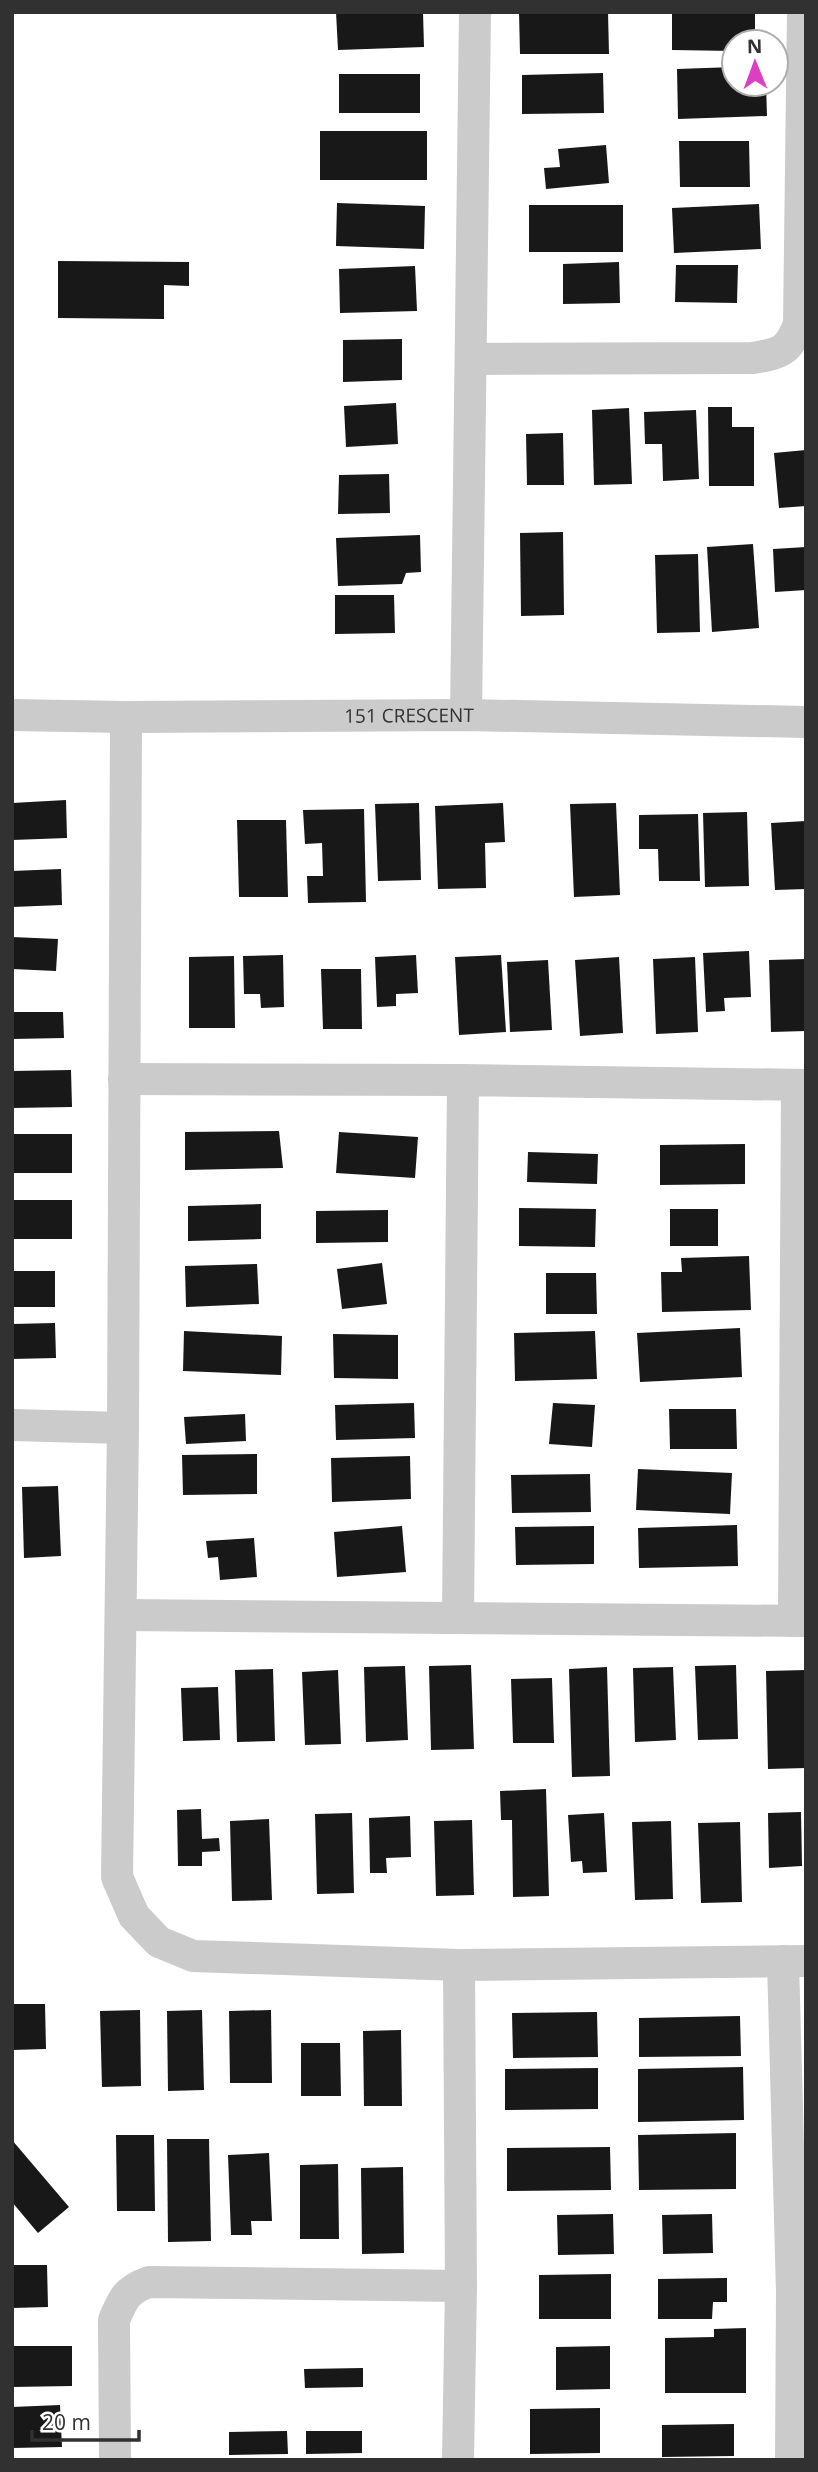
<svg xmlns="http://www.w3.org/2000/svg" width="818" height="2472" viewBox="0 0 818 2472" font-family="'Open Sans',sans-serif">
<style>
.building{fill:#181818}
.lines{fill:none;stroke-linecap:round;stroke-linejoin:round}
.street{stroke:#cbcbcb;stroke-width:32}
.labels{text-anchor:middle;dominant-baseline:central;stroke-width:7;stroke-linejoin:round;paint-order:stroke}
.street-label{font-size:19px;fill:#313131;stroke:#fff}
</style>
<rect width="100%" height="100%" fill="#fff"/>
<g class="building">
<polygon points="336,12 423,12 424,47 338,50"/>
<polygon points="519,12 608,12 609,54 520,54"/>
<polygon points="672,13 755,13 755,42 734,42 734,51 672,50"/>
<polygon points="734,67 734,84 766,84 767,116 678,119 677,69"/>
<polygon points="603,73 604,113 522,114 522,75"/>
<rect x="339" y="74" width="81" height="39"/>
<rect x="320" y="131" width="107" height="49"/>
<polygon points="679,141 749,141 750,187 680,187"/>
<polygon points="606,145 609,183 546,189 544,168 560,167 558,149"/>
<polygon points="337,203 425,206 424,249 336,246"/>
<polygon points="759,204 761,249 674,253 672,208"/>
<rect x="529" y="205" width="94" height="47"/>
<polygon points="58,261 189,262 189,286 164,285 164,319 58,318"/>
<polygon points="619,262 620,303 563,304 563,264"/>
<polygon points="676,265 738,265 737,303 675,302"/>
<polygon points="415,266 417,311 340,313 339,269"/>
<polygon points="402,339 402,380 343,382 343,340"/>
<polygon points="396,403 398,444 346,447 344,406"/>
<polygon points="708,407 732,407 732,427 754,427 754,486 709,486"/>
<polygon points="629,408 632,484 594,485 592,410"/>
<polygon points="696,410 699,479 663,481 662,444 645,444 644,412"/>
<polygon points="563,433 564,485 527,485 526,434"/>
<polygon points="806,450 806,506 779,508 774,453"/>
<polygon points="389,474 390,513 338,514 339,475"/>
<polygon points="563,532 564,615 521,616 520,533"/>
<polygon points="420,535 421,572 406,573 402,584 338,586 336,538"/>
<polygon points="753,544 759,628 712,632 707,547"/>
<polygon points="806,547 806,590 775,592 773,549"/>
<polygon points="698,554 700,632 657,633 655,555"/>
<polygon points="335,595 394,595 395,633 335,634"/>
<polygon points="66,800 67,838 12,840 12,803"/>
<polygon points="419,803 421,880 378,881 375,804"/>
<polygon points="503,803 505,842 485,843 486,888 438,889 435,806"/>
<polygon points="616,803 620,895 574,897 570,804"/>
<polygon points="364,809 366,902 308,903 307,876 323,876 322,843 305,844 303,810"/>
<polygon points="747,812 749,886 705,887 703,813"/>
<polygon points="698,814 700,881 659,881 658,849 639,849 639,815"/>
<polygon points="237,820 286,820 288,897 239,897"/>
<polygon points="806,821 806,889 775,890 771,823"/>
<polygon points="61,869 62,905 12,907 12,871"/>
<polygon points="12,937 58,939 56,971 12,969"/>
<polygon points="749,951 751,997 724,998 725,1011 706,1012 703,953"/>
<polygon points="283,955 284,1007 261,1008 260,994 244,994 243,956"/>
<polygon points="416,955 418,993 396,994 396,1006 377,1007 375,957"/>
<polygon points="501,955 506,1032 459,1035 455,957"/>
<polygon points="234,956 235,1028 189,1028 189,957"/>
<polygon points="619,957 623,1033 580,1036 575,960"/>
<polygon points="695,957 698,1032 656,1034 653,959"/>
<polygon points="806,959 806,1031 771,1032 769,960"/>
<polygon points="548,960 552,1030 510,1032 507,962"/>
<polygon points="321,969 361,969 362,1029 323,1029"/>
<polygon points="12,1012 63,1012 64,1038 12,1039"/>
<polygon points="71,1070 72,1107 12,1108 12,1071"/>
<polygon points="279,1131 283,1168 185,1170 185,1132"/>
<polygon points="339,1132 418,1137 415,1178 336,1173"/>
<rect x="12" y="1134" width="60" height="39"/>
<polygon points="745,1144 745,1184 660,1185 660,1145"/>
<polygon points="528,1152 598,1154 597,1184 527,1182"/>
<rect x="12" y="1200" width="60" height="39"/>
<polygon points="261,1204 261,1239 188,1241 188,1206"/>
<polygon points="519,1208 596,1209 595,1247 519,1246"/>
<rect x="670" y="1209" width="48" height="37"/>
<polygon points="388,1210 388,1242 316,1243 316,1211"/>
<polygon points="749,1256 751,1310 662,1312 661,1272 682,1272 681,1258"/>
<polygon points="382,1263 387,1304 342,1309 337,1269"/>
<polygon points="257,1264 259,1304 186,1307 185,1266"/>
<rect x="12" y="1271" width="43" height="36"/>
<polygon points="546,1273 596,1273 597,1314 546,1314"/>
<polygon points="55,1323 56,1358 12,1359 12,1324"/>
<polygon points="740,1328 742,1377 640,1382 637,1333"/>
<polygon points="184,1331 282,1336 281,1375 183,1371"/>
<polygon points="595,1331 597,1379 515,1381 514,1333"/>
<polygon points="333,1334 398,1335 398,1379 334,1378"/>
<polygon points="414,1403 415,1438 336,1440 335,1405"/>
<polygon points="553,1403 595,1405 592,1447 549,1444"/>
<polygon points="669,1409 736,1409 737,1449 670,1449"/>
<polygon points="245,1414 246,1441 186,1444 184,1417"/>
<polygon points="257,1454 257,1494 183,1495 182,1455"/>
<polygon points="410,1456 411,1499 332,1502 331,1458"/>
<polygon points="638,1469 732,1473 730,1514 636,1510"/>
<polygon points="590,1474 591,1512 512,1513 511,1475"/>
<polygon points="58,1486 61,1556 24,1558 22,1487"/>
<polygon points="737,1525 738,1566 639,1568 638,1528"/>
<polygon points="402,1526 406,1572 337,1577 334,1532"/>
<polygon points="594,1526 594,1564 516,1565 515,1527"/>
<polygon points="254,1538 257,1577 220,1580 218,1557 208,1558 206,1541"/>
<polygon points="471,1665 474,1749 431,1750 429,1666"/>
<polygon points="736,1665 738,1739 698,1740 695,1666"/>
<polygon points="405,1666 408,1740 366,1742 364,1667"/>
<polygon points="607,1667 610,1776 572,1777 569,1669"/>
<polygon points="673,1667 676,1740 635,1742 633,1668"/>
<polygon points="273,1669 275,1741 237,1742 235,1670"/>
<polygon points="338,1670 341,1744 305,1745 302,1672"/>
<polygon points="806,1670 806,1768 768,1769 766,1671"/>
<polygon points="552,1678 554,1743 513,1743 511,1679"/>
<polygon points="218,1687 220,1740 183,1741 181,1688"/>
<polygon points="546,1789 549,1896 513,1897 512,1820 501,1820 500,1791"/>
<polygon points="201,1809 202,1839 219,1838 220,1851 202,1852 202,1866 178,1866 177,1810"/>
<polygon points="801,1812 802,1866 769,1868 768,1813"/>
<polygon points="352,1813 354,1893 317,1894 315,1814"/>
<polygon points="604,1813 607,1872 583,1873 582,1861 571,1862 568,1815"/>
<polygon points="410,1816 411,1857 386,1858 387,1873 370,1873 369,1818"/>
<polygon points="269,1819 272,1900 232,1901 230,1821"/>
<polygon points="472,1820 474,1895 436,1896 434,1821"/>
<polygon points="671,1821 673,1899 635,1900 632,1822"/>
<polygon points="740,1822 742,1902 701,1903 698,1823"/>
<polygon points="12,2004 45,2004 46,2049 12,2050"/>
<polygon points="140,2010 141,2086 102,2087 100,2011"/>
<polygon points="202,2010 204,2090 168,2091 167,2011"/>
<polygon points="271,2010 272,2083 230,2083 229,2011"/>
<polygon points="597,2012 598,2057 513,2058 512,2013"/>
<polygon points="740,2016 741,2056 639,2057 639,2018"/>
<polygon points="401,2030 402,2106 364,2106 363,2031"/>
<polygon points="301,2043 340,2043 341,2096 301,2096"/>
<polygon points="743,2067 744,2120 638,2122 638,2069"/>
<polygon points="598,2068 598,2109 505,2110 505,2069"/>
<polygon points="736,2133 736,2189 639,2190 638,2135"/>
<polygon points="116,2135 154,2135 155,2211 117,2211"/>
<polygon points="167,2139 209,2139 211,2241 168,2242"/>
<polygon points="12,2140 69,2207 38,2233 12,2202"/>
<polygon points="610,2147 611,2190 507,2191 507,2148"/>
<polygon points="269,2153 272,2221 251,2221 252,2235 231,2235 228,2155"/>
<polygon points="338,2164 339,2239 300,2239 300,2165"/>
<polygon points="403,2167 404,2253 362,2254 361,2168"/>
<polygon points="613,2214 614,2254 558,2255 557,2215"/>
<polygon points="712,2214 713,2253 663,2254 662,2215"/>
<polygon points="12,2265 47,2265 48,2307 12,2308"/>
<polygon points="611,2274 611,2319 539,2319 539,2275"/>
<polygon points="727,2278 727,2302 713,2302 712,2319 658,2319 658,2279"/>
<polygon points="746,2328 746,2393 665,2393 665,2338 714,2337 714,2329"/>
<polygon points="12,2346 72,2346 72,2386 12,2387"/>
<polygon points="610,2346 610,2389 556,2390 556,2347"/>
<polygon points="363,2368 363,2387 305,2388 304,2369"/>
<polygon points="60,2405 62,2447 12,2448 12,2407"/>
<polygon points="600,2408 600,2453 530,2454 530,2409"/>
<polygon points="734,2424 734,2456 662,2457 662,2425"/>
<polygon points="287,2431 288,2454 229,2455 229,2432"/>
<polygon points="306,2431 362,2431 362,2453 306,2454"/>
</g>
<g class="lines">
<g class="street">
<path d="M471,359L753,358C781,353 788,352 799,324L803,12"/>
<path id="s1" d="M12,715L126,717L466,715L806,722"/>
<polyline points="466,715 475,12"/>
<polyline points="124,1079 463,1080"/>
<polyline points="12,1425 123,1428 126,717"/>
<polyline points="123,1428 117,1877 134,1916 159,1942 193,1956 459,1965 806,1961"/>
<polyline points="121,1615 806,1621"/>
<polyline points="458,1618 463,1080 806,1085"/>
<polyline points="794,1621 797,1085"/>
<polyline points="783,1961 792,2292 791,2460"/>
<path d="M115,2460L114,2320C123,2299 126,2290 149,2282L461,2286"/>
<polyline points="458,2460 461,2286 459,1965"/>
</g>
</g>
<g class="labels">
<g class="street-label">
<text stroke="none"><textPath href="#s1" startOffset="397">151 CRESCENT</textPath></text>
</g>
</g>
<rect width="818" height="2472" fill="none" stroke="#313131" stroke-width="28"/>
<g transform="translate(755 63) rotate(359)"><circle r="33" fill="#ffffff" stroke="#adadad" stroke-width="2"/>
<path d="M0-5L12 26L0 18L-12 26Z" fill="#dd3fc2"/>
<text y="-10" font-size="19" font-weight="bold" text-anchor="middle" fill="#313131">N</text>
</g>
<path d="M32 2430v10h107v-10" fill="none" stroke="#313131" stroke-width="3.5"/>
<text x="42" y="2430" font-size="21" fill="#313131" stroke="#ffffff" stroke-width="5" paint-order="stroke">20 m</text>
</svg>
